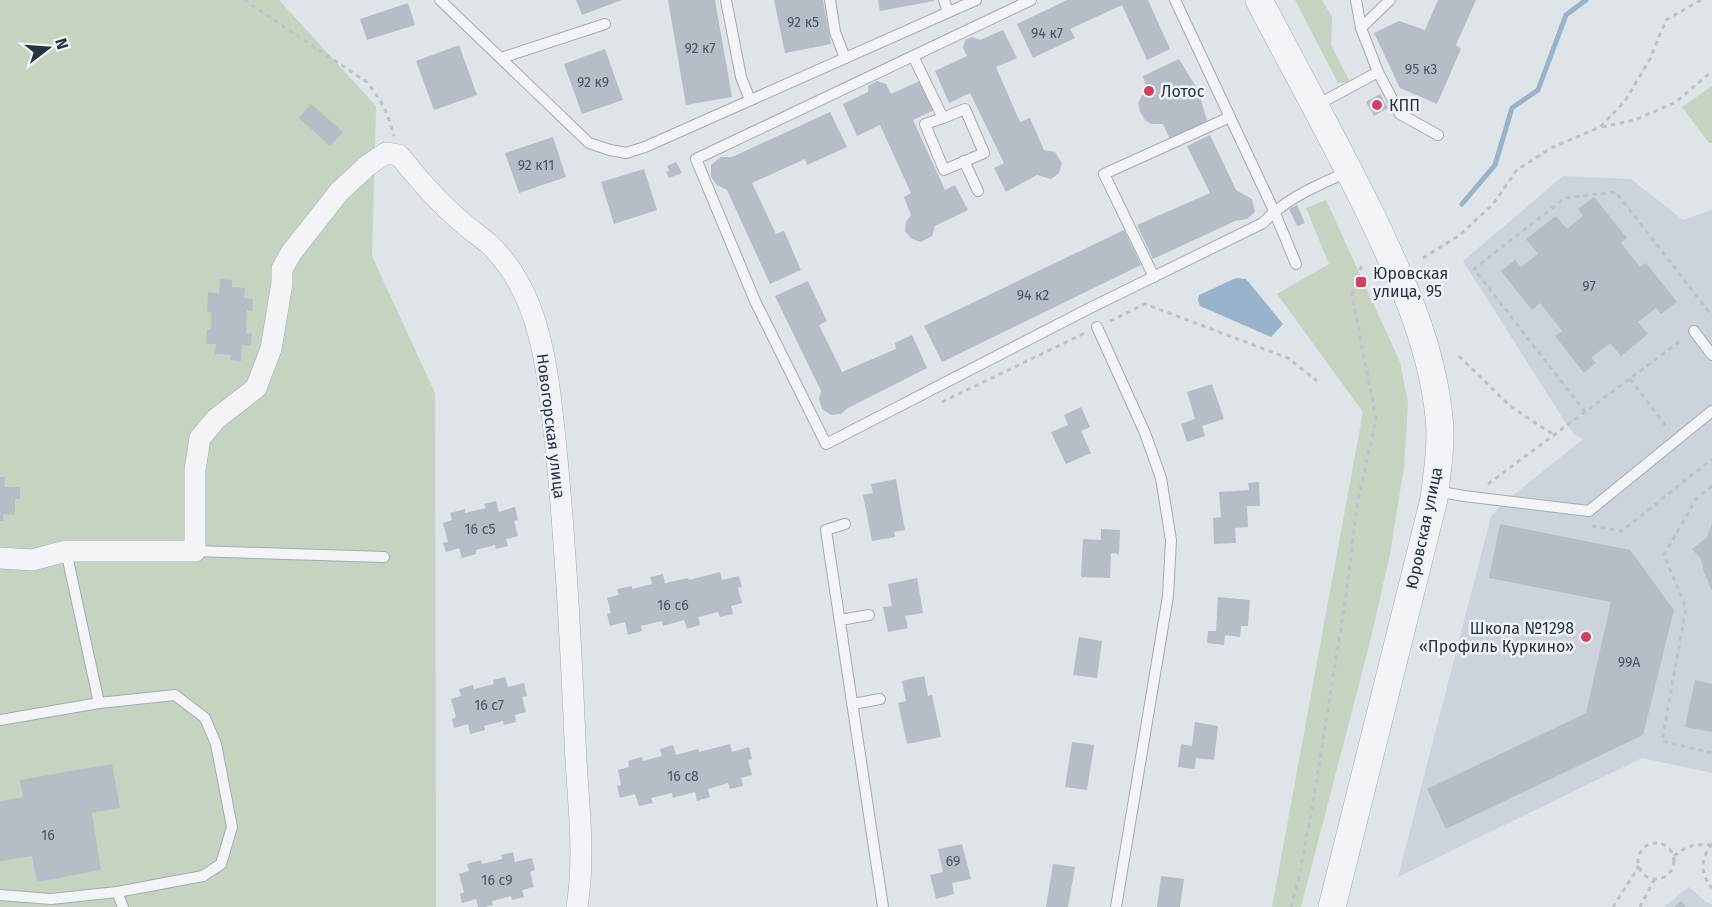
<svg xmlns="http://www.w3.org/2000/svg" width="1712" height="907" viewBox="0 0 1712 907" font-family="'Fira Sans',sans-serif">
<style>
.built{fill:#cdd3db}
.green{fill:#c6d3c0}
.water{fill:#99b4ca}
.lines{fill:none;stroke-linecap:round;stroke-linejoin:round}
.stream{stroke:#99b4ca;stroke-width:5}
.building{fill:#b6bdc6}
.service-casing{stroke:#a4abb3;stroke-width:12}
.minor-casing{stroke:#a4abb3;stroke-width:22}
.tertiary-casing{stroke:#a4abb3;stroke-width:28}
.path{stroke:#bdc2c8;stroke-width:3;stroke-dasharray:4.5 4.5;stroke-linecap:butt}
.service{stroke:#f2f4f7;stroke-width:10}
.minor{stroke:#f2f4f7;stroke-width:21}
.tertiary{stroke:#f2f4f7;stroke-width:27}
.poi-dot{fill:#d3405e;stroke:#eff2f6;stroke-width:2}
.labels{text-anchor:middle;dominant-baseline:central;stroke-width:5;stroke-linejoin:round;paint-order:stroke}
.number-label{font-size:14px;fill:#4b5562}
.poi-label{font-size:16px;fill:#273241;stroke:#eff2f6;text-anchor:start}
.street-label{font-size:16px;fill:#273241;stroke:#eff2f6}
</style>
<rect width="100%" height="100%" fill="#dfe4e9"/>
<g class="built">
<polygon points="1563,176 1631,179 1683,220 1712,210 1712,773 1642,758 1398,877 1491,516 1506,501 1583,439 1575,435 1567,425 1463,261"/>
<polygon points="1689,887 1706,902 1712,904 1712,907 1664,907"/>
</g>
<g class="green">
<polygon points="0,0 279,0 376,106 372,256 435,393 436,907 0,907"/>
<polygon points="1295,0 1322,0 1332,17 1331,45 1350,82 1338,83"/>
<polygon points="1712,86 1712,143 1709,143 1682,107"/>
<polygon points="1326,200 1400,362 1408,403 1404,467 1390,554 1371,638 1301,907 1272,907 1363,412 1277,294 1329,264 1306,208"/>
</g>
<polygon class="water" points="1236,278 1246,279 1283,324 1271,337 1200,306 1198,300 1199,295"/>
<g class="lines">
<polyline class="stream" points="1462,204 1495,165 1512,108 1538,90 1566,15 1586,0"/>
</g>
<g class="building">
<polygon points="576,0 622,0 582,15"/>
<polygon points="668,0 715,0 732,97 686,105"/>
<polygon points="774,0 823,0 831,44 785,53"/>
<polygon points="878,0 934,0 934,1 880,11"/>
<polygon points="1067,0 1148,0 1170,49 1147,60 1122,5 1070,29 1075,38 1033,58 1017,24"/>
<polygon points="1438,0 1476,0 1456,45 1461,49 1437,104 1400,88 1374,33 1399,21 1425,30"/>
<polygon points="408,3 415,25 367,40 360,19"/>
<polygon points="1003,30 1017,58 996,67 1020,122 1030,118 1044,150 1055,152 1062,163 1059,173 1051,179 1037,175 1006,192 994,168 1004,163 970,93 949,103 935,71 967,56 963,48 965,40 972,37 980,40"/>
<polygon points="459,45 477,95 434,110 416,61"/>
<polygon points="605,49 623,100 582,114 564,64"/>
<polygon points="1179,59 1198,90 1208,124 1171,141 1163,124 1151,124 1145,120 1140,112 1138,103 1143,94 1147,90 1143,76"/>
<polygon points="922,80 935,110 913,120 945,190 955,185 968,210 935,226 932,236 921,242 912,239 905,231 906,222 911,215 904,197 911,193 880,125 857,136 843,104 868,92 868,86 877,81 886,84 891,94"/>
<polygon points="1380,94 1388,108 1374,116 1366,102"/>
<polygon points="311,104 343,132 330,146 299,118"/>
<polygon points="830,112 847,147 807,165 805,159 752,183 776,234 784,231 801,270 770,284 727,190 717,185 711,177 711,165 721,157 732,157"/>
<polygon points="1210,135 1236,190 1252,199 1255,212 1247,219 1235,221 1153,259 1137,225 1210,193 1187,146"/>
<polygon points="553,137 566,177 519,193 505,153"/>
<polygon points="676,162 682,173 669,178 666,172 669,170 667,166"/>
<polygon points="644,169 657,210 614,224 601,182"/>
<polygon points="1594,197 1627,238 1621,243 1640,267 1646,263 1677,302 1661,314 1656,308 1638,322 1648,334 1621,356 1610,343 1591,358 1596,363 1584,373 1555,336 1562,331 1540,303 1532,310 1501,271 1515,260 1521,267 1538,254 1526,239 1556,216 1567,229 1583,216 1578,209"/>
<polygon points="1297,205 1305,223 1297,226 1289,209"/>
<polygon points="1124,230 1141,265 942,362 924,326"/>
<polygon points="220,279 232,280 232,287 245,288 244,298 253,299 253,311 247,310 246,333 252,334 251,346 242,345 241,361 230,360 231,355 215,354 216,344 206,344 207,330 211,330 211,312 207,312 208,292 219,293"/>
<polygon points="808,281 827,321 819,325 842,372 896,349 895,343 912,335 927,368 848,408 841,414 831,415 822,409 819,399 821,391 775,296"/>
<polygon points="1212,384 1224,419 1202,426 1205,436 1187,442 1181,424 1195,419 1187,392"/>
<polygon points="1081,407 1090,427 1081,431 1091,453 1066,464 1051,432 1068,425 1064,415"/>
<polygon points="0,477 5,477 5,487 20,487 20,499 15,499 15,515 3,514 3,521 0,521"/>
<polygon points="896,479 905,530 894,532 895,537 872,541 863,495 873,493 871,484"/>
<polygon points="1259,482 1260,506 1247,506 1248,527 1235,528 1236,543 1214,544 1213,518 1221,517 1219,492 1249,490 1248,483"/>
<polygon points="496,501 499,512 515,507 518,520 514,521 518,536 506,539 508,546 496,549 495,545 476,550 476,554 462,558 459,548 446,552 443,543 448,542 443,523 452,520 450,513 465,509 465,513 486,508 484,504"/>
<polygon points="1712,523 1712,591 1704,572 1701,559 1692,549 1707,537"/>
<polygon points="1500,524 1630,550 1674,610 1643,735 1446,829 1427,789 1586,713 1611,602 1489,578"/>
<polygon points="1101,529 1120,530 1119,554 1111,553 1110,578 1081,577 1083,539 1101,540"/>
<polygon points="720,572 722,580 739,576 742,587 738,588 742,603 731,606 733,614 720,617 718,612 698,617 700,625 687,629 684,620 663,626 662,621 641,626 642,631 628,635 625,622 610,626 607,614 611,613 607,598 619,595 617,589 632,586 632,589 652,584 650,577 663,574 665,583 688,578 689,580"/>
<polygon points="917,578 923,613 905,616 908,628 888,632 883,607 892,606 888,584"/>
<polygon points="1218,597 1250,600 1248,626 1241,626 1240,637 1225,635 1224,645 1207,643 1208,631 1216,631"/>
<polygon points="1079,637 1102,641 1097,678 1073,675"/>
<polygon points="924,676 928,696 932,695 941,737 907,744 898,703 906,701 902,681"/>
<polygon points="505,677 508,687 524,683 527,696 522,697 526,712 515,715 516,722 504,725 503,721 484,726 485,730 470,734 468,724 454,728 452,719 456,717 451,699 461,696 459,689 473,685 474,689 494,684 493,680"/>
<polygon points="1695,680 1712,684 1712,732 1685,727"/>
<polygon points="1195,722 1218,726 1214,760 1196,758 1195,769 1178,767 1181,744 1192,746"/>
<polygon points="1072,742 1094,745 1087,790 1065,787"/>
<polygon points="730,744 732,752 749,747 752,759 748,760 752,775 741,778 743,786 730,789 728,783 708,789 710,797 697,801 695,792 673,798 672,793 651,798 653,803 639,806 635,794 620,798 617,786 621,785 618,770 629,767 628,761 642,757 643,761 662,756 660,749 673,745 676,755 698,749 699,752"/>
<polygon points="112,764 120,808 92,813 101,870 37,882 32,856 0,861 0,801 23,797 20,780"/>
<polygon points="962,844 971,879 952,883 954,894 936,899 930,875 943,872 938,849"/>
<polygon points="513,852 515,862 532,858 535,870 530,872 534,887 522,890 524,897 512,900 511,896 492,901 493,905 485,907 478,907 476,899 462,903 460,894 464,892 459,874 469,871 467,864 481,860 482,864 502,859 501,855"/>
<polygon points="1053,864 1075,867 1068,907 1046,907"/>
<polygon points="1161,876 1184,879 1180,907 1157,907"/>
<polygon points="1681,901 1686,907 1674,907"/>
</g>
<g class="lines">
<g class="service-casing">
<g id="service">
<polyline points="440,0 589,143 610,150 626,153 645,147 976,0"/>
<polyline points="726,0 741,77 750,100"/>
<polyline points="830,0 835,32 845,58"/>
<polyline points="944,0 948,12"/>
<path d="M1031,0L696,159L755,301L826,444L1088,309L1263,223C1287,197 1317,186 1349,171"/>
<polyline points="1175,0 1274,211 1296,264"/>
<polyline points="1356,0 1361,28 1378,72 1400,114 1438,135"/>
<polyline points="1361,28 1390,0"/>
<polyline points="913,56 943,118 965,109 984,153 944,170 925,124 943,118"/>
<polyline points="501,58 605,24"/>
<polyline points="1315,106 1378,72"/>
<polyline points="964,161 978,191"/>
<polyline points="1154,277 1104,174 1230,117"/>
<polyline points="1097,327 1145,433 1161,478 1171,540 1168,596 1116,907"/>
<polyline points="1694,331 1712,355"/>
<polyline points="1435,491 1464,496 1589,511 1712,411"/>
<polyline points="845,524 826,530 883,907"/>
<polyline points="195,551 384,557"/>
<polyline points="840,620 869,615"/>
<polyline points="853,704 880,699"/>
<polyline points="0,720 99,703"/>
<polyline points="117,892 123,907"/>
<polyline points="0,895 51,899 117,892 203,876 221,864 232,827 216,744 205,718 175,695 99,703 66,551"/>
</g>
</g>
<g class="minor-casing">
<path id="minor" d="M0,558L32,560L66,551H195V470L200,438L216,419L256,388L271,349L282,283V269L291,253L339,192L367,166L386,153L399,155C418,179 440,204 464,224C472,231 481,237 489,244C505,259 518,279 527,300C547,345 552,410 557,459C566,553 571,646 575,740C577,797 586,850 577,907"/>
</g>
<g class="tertiary-casing">
<path id="tertiary" d="M1259,0C1297,73 1337,145 1373,219C1403,282 1432,347 1439,417C1442,445 1437,472 1434,499L1332,907"/>
</g>
<g class="path">
<path d="M244,0L367,82C383,103 387,111 394,136"/>
<polyline points="1602,127 1635,120 1676,102 1712,71"/>
<polyline points="1423,258 1460,235 1493,204 1517,170 1551,148 1600,127 1625,101 1650,59 1666,20 1701,0"/>
<polyline points="1110,321 1145,304 1288,358 1317,381"/>
<polyline points="1459,356 1510,406 1554,435"/>
<polyline points="1630,379 1669,430"/>
<polyline points="942,402 1085,333"/>
<polyline points="1585,412 1474,269 1565,198 1616,192 1712,316"/>
<polyline points="1488,484 1683,339"/>
<polyline points="1712,486 1696,499 1664,555 1686,608 1662,741 1712,753"/>
<polyline points="1592,526 1622,531 1712,459"/>
<circle cx="1656" cy="861" r="18"/>
<path d="M1712,844C1700,859 1700,874 1712,888"/>
<path d="M1674,856C1688,845 1694,844 1711,845"/>
<polyline points="1291,907 1299,877 1313,803 1346,596 1357,504 1376,419 1352,295 1363,262"/>
<polyline points="1613,907 1639,866"/>
<polyline points="1640,907 1654,880"/>
</g>
<use href="#service" class="service"/>
<use href="#minor" class="minor"/>
<use href="#tertiary" class="tertiary"/>
</g>
<g class="poi-dot">
<circle cx="1149" cy="91" r="6"/>
<circle cx="1377" cy="105" r="6"/>
<rect x="1355" y="276" width="12" height="12" rx="3"/>
<circle cx="1586" cy="637" r="6"/>
</g>
<g class="labels">
<g class="number-label">
<text x="803" y="22">92 к5</text>
<text x="1047" y="33">94 к7</text>
<text x="700" y="48">92 к7</text>
<text x="1421" y="69">95 к3</text>
<text x="593" y="82">92 к9</text>
<text x="536" y="165">92 к11</text>
<text x="1589" y="286">97</text>
<text x="1033" y="295">94 к2</text>
<text x="480" y="529">16 с5</text>
<text x="673" y="605">16 с6</text>
<text x="1629" y="662">99А</text>
<text x="489" y="705">16 с7</text>
<text x="683" y="776">16 с8</text>
<text x="48" y="835">16</text>
<text x="953" y="861">69</text>
<text x="497" y="880">16 с9</text>
</g>
<g class="poi-label">
<text x="1161" y="91">Лотос</text>
<text x="1389" y="105">КПП</text>
<text x="1373" y="273">Юровская<tspan x="1373" dy="18">улица, 95</tspan></text>
<text x="1574" y="628" text-anchor="end">Школа №1298<tspan x="1574" dy="18">«Профиль Куркино»</tspan></text>
</g>
<g class="street-label">
<text transform="translate(551 426) rotate(83)">Новогорская улица</text>
<text transform="translate(1424 528) rotate(-78)">Юровская улица</text>
</g>
</g>
<g transform="translate(48 48) rotate(73)" stroke="#eff2f6" stroke-width="4.5" paint-order="stroke">
<path d="M0-4.5L10 22L0 15L-10 22Z" fill="#273241"/>
<text y="-9" font-size="16" font-weight="bold" text-anchor="middle" fill="#273241">N</text>
</g>
</svg>
